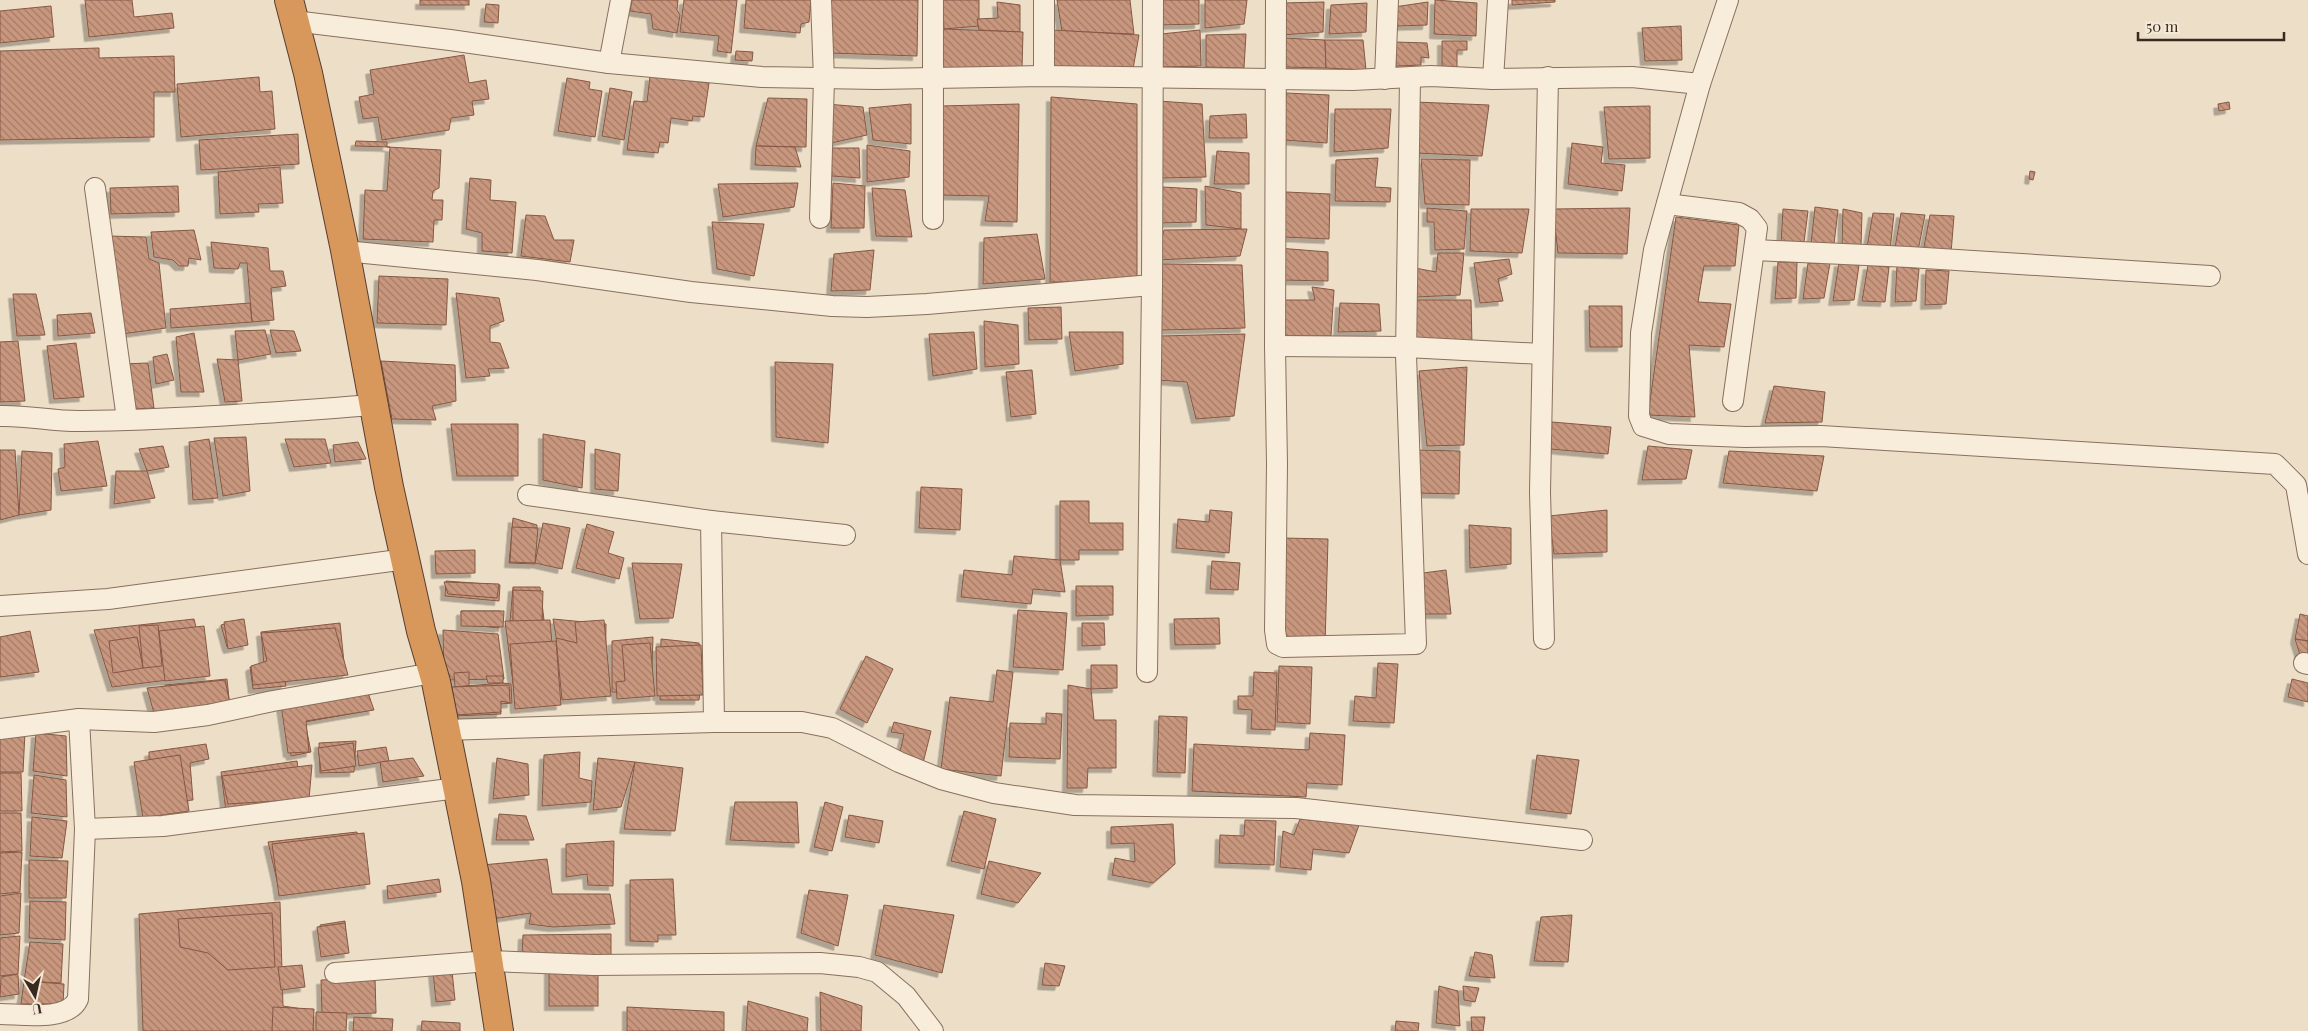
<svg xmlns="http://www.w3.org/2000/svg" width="2308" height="1031" viewBox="0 0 2308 1031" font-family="'Playfair Display',serif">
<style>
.building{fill:url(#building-back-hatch);stroke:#865843;filter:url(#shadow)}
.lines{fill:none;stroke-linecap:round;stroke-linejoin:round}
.street-casing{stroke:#88705d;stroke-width:22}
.highway-casing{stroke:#563f31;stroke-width:30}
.street{stroke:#f8ecda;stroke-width:20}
.highway{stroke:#d8975b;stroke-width:28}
</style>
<defs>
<pattern id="building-back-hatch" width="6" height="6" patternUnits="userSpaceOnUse" patternTransform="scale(1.25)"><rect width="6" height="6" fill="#c9977e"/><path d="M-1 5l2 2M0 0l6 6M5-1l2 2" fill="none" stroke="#a47b67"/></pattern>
<filter id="shadow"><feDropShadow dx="-4.5" dy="4.5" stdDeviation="0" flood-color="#0004"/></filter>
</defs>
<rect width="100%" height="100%" fill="#eddec7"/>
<g class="building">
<polygon points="85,0 132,0 134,17 172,13 174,28 89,37"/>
<rect x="420" y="0" width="49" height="5"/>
<polygon points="632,0 678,0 677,10 680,15 677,33 653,29 651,14 630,11"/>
<polygon points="684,0 737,0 731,53 717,51 719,36 680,32"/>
<polygon points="746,0 811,0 809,22 801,24 800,33 744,28"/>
<polygon points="831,0 918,0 917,56 830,53"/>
<polygon points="942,0 979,0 979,26 944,29"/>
<polygon points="1057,0 1130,0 1134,34 1062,31"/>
<polygon points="1159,0 1199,0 1199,24 1158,25"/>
<polygon points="1205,0 1247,0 1244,24 1205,28"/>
<polygon points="1435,0 1477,3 1476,36 1434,34"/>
<polygon points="1512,0 1555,0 1555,2 1512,5"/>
<polygon points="997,2 1020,5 1020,32 979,30 977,19 998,18"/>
<polygon points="1324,2 1323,32 1281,35 1283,3"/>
<polygon points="1428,2 1427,25 1398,26 1394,7"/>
<polygon points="1367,3 1366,32 1329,34 1331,5"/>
<polygon points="486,4 499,5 498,23 484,22"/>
<polygon points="51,6 54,37 0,43 0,11"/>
<polygon points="1681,26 1682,60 1645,61 1642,28"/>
<polygon points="944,29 1023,32 1022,68 936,71"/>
<polygon points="1053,30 1139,35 1133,69 1052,71"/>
<polygon points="1200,30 1201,66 1162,67 1161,34"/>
<polygon points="1246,34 1244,68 1206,67 1206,35"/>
<polygon points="1283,38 1325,40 1326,68 1285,67"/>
<polygon points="1325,40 1363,40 1366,70 1326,68"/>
<polygon points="1442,41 1467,41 1467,50 1457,50 1457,68 1442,68"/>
<polygon points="1395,42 1427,43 1429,58 1421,57 1421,65 1396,66"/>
<polygon points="99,48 99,58 174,56 175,92 154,92 154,137 0,140 0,51"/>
<polygon points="736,51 753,52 752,61 735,60"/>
<polygon points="464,55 469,83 486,80 489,99 472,101 474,115 451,118 449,130 382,140 378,117 363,119 359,97 374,94 370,70"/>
<polygon points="650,76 709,83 704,117 693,116 692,121 671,118 668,143 660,142 658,153 627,150 634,101 647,102"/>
<polygon points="259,77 260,92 272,91 275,129 181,137 177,84"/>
<polygon points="567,78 590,82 589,89 602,91 595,137 558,131"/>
<polygon points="610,88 632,92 624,140 602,136"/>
<polygon points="1286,93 1329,95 1327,143 1284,140"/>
<polygon points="1051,97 1137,104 1137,282 1050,282"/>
<polygon points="768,98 807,99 806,147 756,146"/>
<polygon points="1158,101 1202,104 1206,177 1161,178"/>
<polygon points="1415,102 1489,105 1482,156 1416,153"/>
<polygon points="2229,102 2230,109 2219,111 2218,104"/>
<polygon points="826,104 863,107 867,135 831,143"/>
<polygon points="911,104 911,144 873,140 869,108"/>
<polygon points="1019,104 1017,222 985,221 989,196 938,195 941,106"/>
<polygon points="1650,106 1650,158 1609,159 1604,107"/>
<polygon points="1335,109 1391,109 1388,148 1334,152"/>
<polygon points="1246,114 1247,138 1209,138 1210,116"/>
<polygon points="298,134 299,164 201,170 199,140"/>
<polygon points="356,141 387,142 387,147 441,150 439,188 433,191 432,200 443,200 442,220 434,220 433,242 363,239 365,190 387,191 390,147 355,146"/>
<polygon points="1572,143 1603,147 1601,163 1625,165 1622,191 1568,184"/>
<polygon points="867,145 910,151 909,177 867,182"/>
<polygon points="756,146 795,147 801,167 755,165"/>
<polygon points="830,148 859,148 860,178 832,176"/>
<polygon points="1217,151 1249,153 1249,184 1214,184"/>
<polygon points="1378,158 1375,187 1391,188 1390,202 1335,201 1336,160"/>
<polygon points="1421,159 1470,160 1469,205 1425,204"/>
<polygon points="280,167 283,203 258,204 259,212 220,214 218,172"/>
<polygon points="2030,171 2035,172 2033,180 2029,179"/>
<polygon points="470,178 491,180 490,200 516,202 512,253 482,251 482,233 466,229"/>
<polygon points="798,183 794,207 723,217 718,184"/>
<polygon points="833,183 865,186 864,228 831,228"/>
<polygon points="178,186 179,212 111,214 110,188"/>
<polygon points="1205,186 1241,193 1241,229 1206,225"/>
<polygon points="1163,187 1197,189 1196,222 1159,223"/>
<polygon points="872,188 905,190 912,237 876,236"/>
<polygon points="1286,192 1330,194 1329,239 1284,237"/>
<polygon points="1815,207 1838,210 1834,244 1811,244"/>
<polygon points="1427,208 1467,211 1464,249 1435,250 1434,222 1427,222"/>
<polygon points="1630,208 1627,254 1558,253 1553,209"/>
<polygon points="1471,209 1529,209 1522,253 1470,251"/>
<polygon points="1783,209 1808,211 1804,242 1781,244"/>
<polygon points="1843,209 1862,213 1861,246 1842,247"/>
<polygon points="1873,213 1894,214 1890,250 1867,247"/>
<polygon points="1901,213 1925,215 1918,251 1895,248"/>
<polygon points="526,215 545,216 554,240 574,240 570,262 521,256"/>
<polygon points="1930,215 1954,216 1951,253 1923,252"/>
<polygon points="1676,217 1739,225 1735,266 1704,266 1698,302 1731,304 1724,347 1689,345 1695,417 1648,415"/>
<polygon points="712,222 764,224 754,276 717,269"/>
<polygon points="1247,229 1240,256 1157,260 1164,230"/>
<polygon points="194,230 201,260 189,258 188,266 179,266 173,260 154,257 151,232"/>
<polygon points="1037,234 1045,279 983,284 984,238"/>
<polygon points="108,236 146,237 149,259 159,263 166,328 122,334"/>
<polygon points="211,242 268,248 270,271 283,271 286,286 271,288 274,320 252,322 247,263 240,263 238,269 214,268"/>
<polygon points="1278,248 1328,252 1328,281 1282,280"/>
<polygon points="874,250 870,290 831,291 834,254"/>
<polygon points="1438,253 1464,253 1460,295 1416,297 1415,268 1436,272"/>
<polygon points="1509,259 1512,274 1498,279 1503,301 1480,303 1474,263"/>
<polygon points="1778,262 1797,262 1796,298 1775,299"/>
<polygon points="1839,262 1859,265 1854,300 1833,301"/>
<polygon points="1808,263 1830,263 1824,298 1803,299"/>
<polygon points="1160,264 1242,265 1245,328 1161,330"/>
<polygon points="1868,265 1889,267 1885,302 1862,301"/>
<polygon points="1897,266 1919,269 1916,301 1895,302"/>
<polygon points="1926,270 1949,271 1946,304 1925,305"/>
<polygon points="379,276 448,279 446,325 377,323"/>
<polygon points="1312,287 1334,290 1331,336 1281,336 1281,300 1315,300"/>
<polygon points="456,293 499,298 504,321 490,326 490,342 500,343 509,368 488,369 490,376 466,378"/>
<polygon points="13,294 36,294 45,335 17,336"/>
<polygon points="1414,300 1471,300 1472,345 1417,345"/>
<polygon points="250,303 252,322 171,328 170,309"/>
<polygon points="1340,303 1379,304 1381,331 1338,332"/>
<polygon points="1589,306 1622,306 1622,347 1590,347"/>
<polygon points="1061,307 1062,339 1029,340 1028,308"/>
<polygon points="91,313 95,333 58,336 57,315"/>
<polygon points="984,321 1018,325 1019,364 985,367"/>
<polygon points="265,330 271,354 238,360 235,331"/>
<polygon points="270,330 294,331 301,351 276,353"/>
<polygon points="974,332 977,369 933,376 929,334"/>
<polygon points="1069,332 1123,332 1123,364 1075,371"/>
<polygon points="194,333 204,392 181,392 176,337"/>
<polygon points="1245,334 1234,416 1196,419 1187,382 1157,380 1160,336"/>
<polygon points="18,341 25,401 0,402 0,342"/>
<polygon points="76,343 84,397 54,399 47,346"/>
<polygon points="167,354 174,380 156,384 153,357"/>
<polygon points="217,359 238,360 242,401 225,402"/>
<polygon points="381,361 455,365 456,401 432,406 436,420 392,419"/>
<polygon points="775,362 833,364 828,443 776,437"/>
<polygon points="148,363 154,408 134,409 122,364"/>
<polygon points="1467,367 1464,445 1427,446 1419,371"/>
<polygon points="1032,370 1036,414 1011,417 1006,372"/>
<polygon points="1774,386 1825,392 1822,422 1765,423"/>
<polygon points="1552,422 1611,427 1608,454 1550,449"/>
<polygon points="451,424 518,424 518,476 457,476"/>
<polygon points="543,434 585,441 582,488 543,480"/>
<polygon points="246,437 250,491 223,496 214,438"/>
<polygon points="209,439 218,498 193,500 189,442"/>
<polygon points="285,439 325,439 331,463 294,467"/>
<polygon points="98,441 107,486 61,491 58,469 65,467 64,444"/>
<polygon points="358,442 366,459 335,462 333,445"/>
<polygon points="163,446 169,467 147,471 139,449"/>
<polygon points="1648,446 1692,450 1686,479 1642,480"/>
<polygon points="595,449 620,454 618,491 595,489"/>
<polygon points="0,450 15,450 19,515 0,520"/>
<polygon points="1417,450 1460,451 1459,494 1417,493"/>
<polygon points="22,451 52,453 51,510 19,515"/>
<polygon points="1729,451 1824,456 1817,491 1723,483"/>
<polygon points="116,471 147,471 155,498 114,504"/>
<polygon points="921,487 962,489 960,530 919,528"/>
<polygon points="1060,501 1089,501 1089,523 1123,523 1123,550 1079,550 1079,560 1060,560"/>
<polygon points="1210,510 1232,512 1229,553 1176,548 1178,519 1209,522"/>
<polygon points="1607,510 1607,552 1554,554 1549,516"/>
<polygon points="513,518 537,525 535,564 509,563"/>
<polygon points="543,523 570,528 562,569 535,563"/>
<polygon points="587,524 614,532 608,553 624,558 619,579 576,568"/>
<polygon points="1469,525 1511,528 1511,564 1470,568"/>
<polygon points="512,527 538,528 535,563 510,562"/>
<polygon points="1283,538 1328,539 1325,646 1280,644"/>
<polygon points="475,550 475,573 436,574 435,551"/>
<polygon points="1014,556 1060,560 1065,592 1033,589 1031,604 961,597 964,570 1012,575"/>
<polygon points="1212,561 1240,563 1238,590 1210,589"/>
<polygon points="632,563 682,564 673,618 640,619"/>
<polygon points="1446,570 1451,614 1424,614 1423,573"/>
<polygon points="446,581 500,585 499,601 445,596"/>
<polygon points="444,582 499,584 497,598 448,594"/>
<polygon points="1076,586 1113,586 1113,615 1076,616"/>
<polygon points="513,587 540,587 544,620 510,621"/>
<polygon points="513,590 543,591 542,622 513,622"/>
<polygon points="1018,610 1067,613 1063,670 1013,667"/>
<polygon points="461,611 500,611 499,628 462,624"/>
<polygon points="461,611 504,611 503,627 461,626"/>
<polygon points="2300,614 2308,616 2308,641 2295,639"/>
<polygon points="1219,618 1220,644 1175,645 1174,619"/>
<polygon points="194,619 208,675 112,687 94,630"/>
<polygon points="242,619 247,643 227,647 221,625"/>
<polygon points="244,619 248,645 228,649 224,622"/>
<polygon points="553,619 606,624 605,691 566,696"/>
<polygon points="550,620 557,702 516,707 505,621"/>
<polygon points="604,620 611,696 562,700 556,638 577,643 575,622"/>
<polygon points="340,623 344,663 283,670 286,686 253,689 250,667 264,665 261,632"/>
<polygon points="1082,623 1104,623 1105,645 1082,646"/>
<polygon points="158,625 162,666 143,668 139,626"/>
<polygon points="204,626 210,676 165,681 159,631"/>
<polygon points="335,628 348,675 253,685 251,666 267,661 261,633"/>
<polygon points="443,630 498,634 504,679 444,680"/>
<polygon points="30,631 39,672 0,677 0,637"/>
<polygon points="137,637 143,668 113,673 109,641"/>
<polygon points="653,637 651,694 612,692 612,641"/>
<polygon points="661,639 699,643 702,673 699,700 660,700"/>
<polygon points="2295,639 2308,641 2308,657 2300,655"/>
<polygon points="556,641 561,705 515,709 510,644"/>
<polygon points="650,643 655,696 617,699 616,682 625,681 622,645"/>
<polygon points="701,645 703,695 657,696 656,647"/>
<polygon points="866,656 893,669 867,723 840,709"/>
<polygon points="1378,663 1398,664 1394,723 1353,721 1355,696 1376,698"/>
<polygon points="1091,665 1117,665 1117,688 1091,689"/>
<polygon points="1279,666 1312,667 1310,724 1277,722"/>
<polygon points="997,670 1013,672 1001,776 941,769 950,697 993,702"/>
<polygon points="469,672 469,686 455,687 454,673"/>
<polygon points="1254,672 1277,673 1275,730 1251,729 1252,710 1238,709 1238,696 1253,696"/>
<polygon points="486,676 503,676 503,683 488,683"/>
<polygon points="227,679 230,708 169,715 165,685"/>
<polygon points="2292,679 2308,683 2308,702 2288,697"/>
<polygon points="225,680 231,709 155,717 147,688"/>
<polygon points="503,683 511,684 512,703 500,704 501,714 454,716 453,687"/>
<polygon points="509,685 510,703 501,701 501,712 456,715 452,687"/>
<polygon points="1068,685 1091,689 1094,720 1116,720 1116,768 1088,768 1087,788 1067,788"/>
<polygon points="368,690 372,710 305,722 311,752 291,756 283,705"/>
<polygon points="368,693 374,710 306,721 309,752 288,753 281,705"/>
<polygon points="1046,713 1062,714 1060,759 1009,757 1010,723 1046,724"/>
<polygon points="1159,716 1187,717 1185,773 1157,772"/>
<polygon points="894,722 931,731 922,767 898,761 904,734 891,732"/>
<polygon points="0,731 25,732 23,772 0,772"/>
<polygon points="36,733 66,736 67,776 33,771"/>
<polygon points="1310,733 1345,735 1342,785 1307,783 1306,797 1192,791 1194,744 1309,750"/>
<polygon points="356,741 354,772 320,773 319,743"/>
<polygon points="353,743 356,766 321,771 318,748"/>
<polygon points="206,744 209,759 190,763 193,800 149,804 149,752"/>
<polygon points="386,747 389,761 359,766 357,751"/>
<polygon points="580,752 579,778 592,781 591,802 542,806 544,755"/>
<polygon points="180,755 189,811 143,818 134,762"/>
<polygon points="1537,755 1579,760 1571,814 1530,809"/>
<polygon points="413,758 424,776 383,782 380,762"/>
<polygon points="497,758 528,764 529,795 493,799"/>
<polygon points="598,758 635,762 621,807 593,810"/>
<polygon points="297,761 302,801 226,812 221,772"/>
<polygon points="635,762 683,768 675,831 624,829"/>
<polygon points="312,765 309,799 228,804 222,776"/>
<polygon points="0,773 21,773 22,811 0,811"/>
<polygon points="34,775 66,780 67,817 31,813"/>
<polygon points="735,802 797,802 799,843 730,840"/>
<polygon points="825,802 843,807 832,851 814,847"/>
<polygon points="964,811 996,819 984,869 951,861"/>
<polygon points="0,813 21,813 22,851 0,852"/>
<polygon points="499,814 526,816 534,840 496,840"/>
<polygon points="849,815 883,821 879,843 845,837"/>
<polygon points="32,817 67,821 62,858 30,856"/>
<polygon points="1300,819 1359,825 1349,853 1313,849 1311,870 1280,867 1283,831 1294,835"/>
<polygon points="1245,820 1276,821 1274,865 1219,863 1220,835 1244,836"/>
<polygon points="1173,824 1175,864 1153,883 1112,875 1115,858 1135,862 1134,843 1111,844 1111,827"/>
<polygon points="357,832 368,880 280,894 268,842"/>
<polygon points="364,833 370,884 279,896 272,844"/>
<polygon points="614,841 613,886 588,885 587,874 566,877 566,844"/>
<polygon points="22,852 20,892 0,894 0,853"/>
<polygon points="547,859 552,894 610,894 615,924 553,927 529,924 531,913 492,919 482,865"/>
<polygon points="29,860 68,861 66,898 29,898"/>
<polygon points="989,861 1041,873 1018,903 981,894"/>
<polygon points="439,879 441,892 388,899 387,886"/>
<polygon points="673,879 676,935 658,935 658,942 630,941 630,880"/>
<polygon points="809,890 848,895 838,946 801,933"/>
<polygon points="21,893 19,933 0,935 0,896"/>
<polygon points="30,901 66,902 65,940 29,938"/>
<polygon points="280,902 283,1006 309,1010 314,1031 143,1031 139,914"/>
<polygon points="884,905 954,915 942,973 875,955"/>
<polygon points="272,913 275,967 228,970 208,953 180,947 178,919"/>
<polygon points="1572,915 1568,962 1534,961 1541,917"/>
<polygon points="345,921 346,950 325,953 320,925"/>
<polygon points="345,923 349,953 321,957 317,927"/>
<polygon points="611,934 611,955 522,955 523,935"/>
<polygon points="20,936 18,974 0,976 0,938"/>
<polygon points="30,942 63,944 61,983 24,981"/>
<polygon points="1475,952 1492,955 1495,978 1469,976"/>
<polygon points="1045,963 1065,966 1059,986 1042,985"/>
<polygon points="302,965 305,987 281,990 278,967"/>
<rect x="549" y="969" width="49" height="37"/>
<polygon points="452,971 455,1000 436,1002 433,972"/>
<polygon points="18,974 19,994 0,997 1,977"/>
<polygon points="375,978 376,1013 322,1015 321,980"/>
<polygon points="24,981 64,984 63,1004 21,1004"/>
<polygon points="1439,986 1458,991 1460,1026 1436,1023"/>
<polygon points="1463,986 1479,988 1475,1002 1464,1000"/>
<polygon points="820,992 862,1006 861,1031 821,1031"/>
<polygon points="748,1001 808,1018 807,1031 746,1031"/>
<polygon points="273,1007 314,1009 313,1031 272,1031"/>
<polygon points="627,1007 724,1012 724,1031 627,1031"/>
<polygon points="316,1012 347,1013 346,1031 316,1031"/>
<polygon points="354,1017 393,1019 392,1031 353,1031"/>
<polygon points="1471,1017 1485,1017 1483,1031 1472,1031"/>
<polygon points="422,1021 460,1023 460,1031 421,1031"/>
<polygon points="1396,1021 1419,1023 1418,1031 1395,1031"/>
</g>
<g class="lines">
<g class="street-casing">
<g id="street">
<polyline points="933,0 933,219"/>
<polyline points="1044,0 1044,76"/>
<polyline points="1276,0 1275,346 1277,464 1275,630 1277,644 1283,647 1416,644 1406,355 1410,78"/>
<polyline points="1728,0 1700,84 1654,250 1641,333 1639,416 1643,426 1669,434 1745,437 1821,436 2275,464 2296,485 2308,554"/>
<polyline points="294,21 450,40 609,63 762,77 877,79 1044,76 1353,80 1431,76 1493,79 1632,77 1700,84"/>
<polyline points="609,63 621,0"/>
<polyline points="1385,79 1388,0"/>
<polyline points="1493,79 1498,0"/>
<polyline points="95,188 127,419"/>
<polyline points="1667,204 1739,213 1750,219 1757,228 1733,401"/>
<polyline points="820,218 824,79 821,0"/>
<polyline points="1755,250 1909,257 2210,276"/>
<polyline points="345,251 537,270 691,292 832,306 867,307 927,304 1152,285"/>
<polyline points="1275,346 1406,347 1542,354"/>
<path d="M0,416C28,415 55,422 83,421C180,420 277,412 374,405"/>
<polyline points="528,495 711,521 714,722"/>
<polyline points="711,521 845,535"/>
<polyline points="0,606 108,599 406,559"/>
<polyline points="1544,639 1540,492 1548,77"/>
<polyline points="2304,663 2308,664"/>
<polyline points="1147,672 1152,285 1153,0"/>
<polyline points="0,729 79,719 154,722 208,715 273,701 433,673"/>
<polyline points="444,730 714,722 802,722 832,728 899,762 941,779 994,793 1035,799 1075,805 1296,808 1582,840"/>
<polyline points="85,829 163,826 457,788"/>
<polyline points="335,973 489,961 594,965 820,963 859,967 877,972 906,996 933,1031"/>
<path d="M0,1014C21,1014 68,1022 78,999L85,829L79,719"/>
</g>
</g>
<g class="highway-casing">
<polyline id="highway" points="289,0 308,73 345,250 389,487 421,631 436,682 476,881 499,1031"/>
</g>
<use href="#street" class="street"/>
<use href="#highway" class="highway"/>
</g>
<g transform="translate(35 996) rotate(171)" stroke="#f4e9d6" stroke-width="4" paint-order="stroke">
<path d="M0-4L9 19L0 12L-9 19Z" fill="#392a20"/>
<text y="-8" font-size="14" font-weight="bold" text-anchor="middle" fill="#392a20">U</text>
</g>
<path d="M2138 32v8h146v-8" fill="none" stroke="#392a20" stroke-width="2.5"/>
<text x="2146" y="32" font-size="15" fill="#392a20" stroke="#f4e9d6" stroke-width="4" paint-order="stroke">50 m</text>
</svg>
